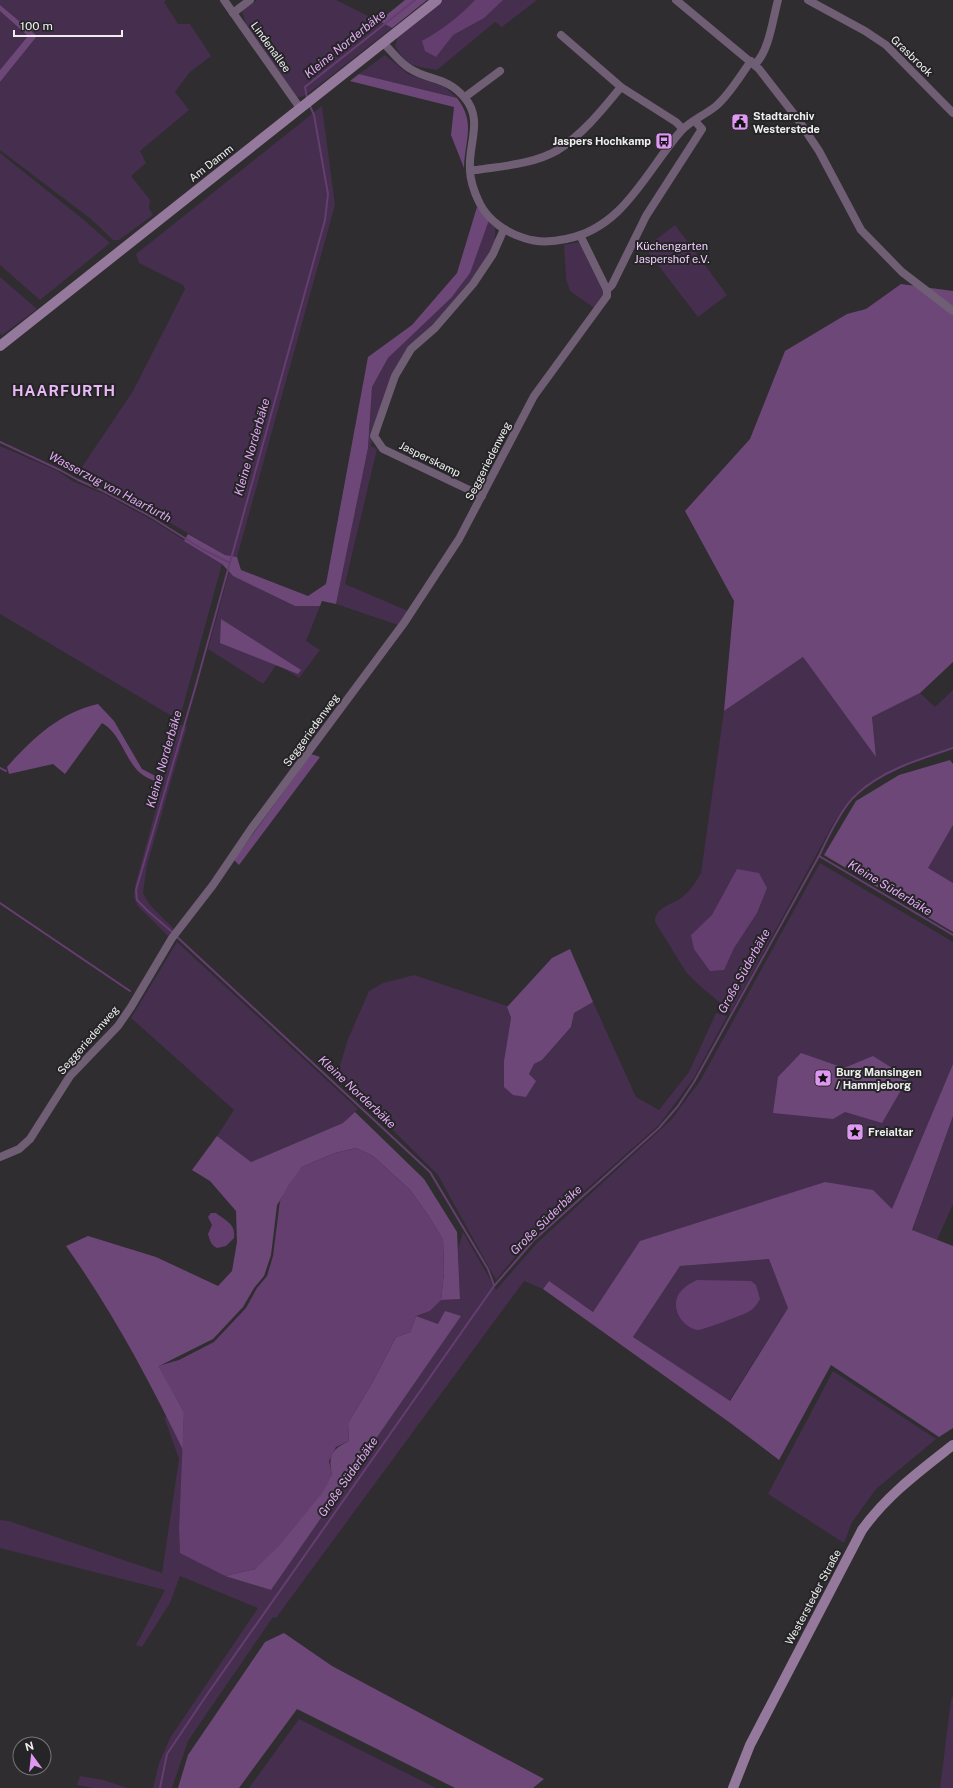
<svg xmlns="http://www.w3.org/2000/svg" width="953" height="1788" viewBox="0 0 953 1788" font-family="'Public Sans',sans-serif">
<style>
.green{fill:#462e4e}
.forest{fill:#6e4779;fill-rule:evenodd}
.water{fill:#653e70}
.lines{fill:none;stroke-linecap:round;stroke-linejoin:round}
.stream{stroke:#653e70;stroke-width:2}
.street{stroke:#705e75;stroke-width:8}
.secondary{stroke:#95799d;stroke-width:10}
.labels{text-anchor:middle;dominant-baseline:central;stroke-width:4;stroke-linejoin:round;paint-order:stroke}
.street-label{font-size:11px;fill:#efeeef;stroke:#252426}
.poi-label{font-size:11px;font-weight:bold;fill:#efeeef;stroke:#252426;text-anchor:start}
.park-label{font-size:11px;fill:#f2cefd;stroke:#252426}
.water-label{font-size:12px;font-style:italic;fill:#e5aaf7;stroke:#252426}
.district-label{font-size:15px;font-weight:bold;letter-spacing:1px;fill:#e9b9f8;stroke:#252426}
</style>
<rect width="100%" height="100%" fill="#2f2d30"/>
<g class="green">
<polygon points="0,0 166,0 164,2 178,24 190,24 211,56 189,73 175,92 189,110 140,151 146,163 131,176 150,200 149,208 153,215 119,240 113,240 91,219 0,150 0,82 37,36 0,5"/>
<polygon points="257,0 336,0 392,28 309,93 301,97 297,97 244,24 245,21 242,11"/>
<path d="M440,0H537L502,27L495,22L437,70C414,66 408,67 395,46L399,33Z"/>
<polygon points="0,11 28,36 0,70"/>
<polygon points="385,55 408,74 445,87 457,98 359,74"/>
<polygon points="322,106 335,205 237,557 225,555 80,470 133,391 185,289 183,285 139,263 136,254"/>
<polygon points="0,153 84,220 110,243 40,300 0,265"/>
<polygon points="489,220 495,227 495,246 489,257 451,305 408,351 385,397 371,446 377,449 345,584 408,611 398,625 336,604 368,448 372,387 388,358 451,298"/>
<polygon points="675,225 727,295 698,317 645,248"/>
<polygon points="579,242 607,290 597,310 570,291 566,279 564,245"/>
<polygon points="0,277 37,309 2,335 0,333"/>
<polygon points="0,446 58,471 72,481 104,494 152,520 222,564 182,710 178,715 170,715 0,614"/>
<polygon points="229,572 233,576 295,606 320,606 306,641 320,650 299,678 277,664 263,684 208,649"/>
<path d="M803,657L876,756L872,717L920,693L935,707L953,690V747L894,769L874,780L855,794L834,822L731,1012L700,986L686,972L655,922C654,908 671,905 681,898C690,891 696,882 701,873L724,711Z"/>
<polygon points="179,725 187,726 147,865 143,893 150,905 174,929 168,936 137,905 134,897 135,886"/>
<polygon points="953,825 953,883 927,869"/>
<polygon points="820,863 953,942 953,1064 892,1210 825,1182 641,1241 593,1312 549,1281 543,1289 524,1281 276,1618 273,1617 188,1741 172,1788 153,1788 159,1763 170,1738 258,1608 180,1576 170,1603 142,1647 136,1645 165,1590 0,1548 0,1520 9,1521 162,1573 179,1459 164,1417 168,1418 183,1450 179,1529 180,1552 225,1576 271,1590 438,1324 416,1316 430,1311 441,1300 460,1299 458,1250 463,1232 496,1290 537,1243 671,1120 700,1081"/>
<polygon points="177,942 358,1109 343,1123 251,1162 217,1136 234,1110 131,1018"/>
<polygon points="414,975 507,1006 511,1019 504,1061 529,1074 534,1064 542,1060 571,1027 574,1013 593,1002 636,1097 659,1110 689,1072 716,1013 727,1016 693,1079 659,1125 530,1239 496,1280 438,1175 337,1075 348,1039 369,991 383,983"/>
<polygon points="953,1116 953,1204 937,1240 912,1231"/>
<polygon points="770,1259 788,1308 729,1401 633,1337 680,1266"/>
<polygon points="833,1371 936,1439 876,1489 852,1522 844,1543 768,1494"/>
<polygon points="953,1696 953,1788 940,1788 951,1700"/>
<polygon points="299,1719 436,1788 249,1788"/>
<polygon points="80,1776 103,1780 128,1788 93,1788 77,1785"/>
</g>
<g class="forest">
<polygon points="405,0 427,0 392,28 379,21"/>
<polygon points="0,5 37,36 0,82 0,70 28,36 0,11"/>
<path d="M359,74L457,98C476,123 465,139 464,168L451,135L454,107L350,81Z"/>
<polygon points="477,207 489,220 470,273 451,298 388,358 372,387 368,448 336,604 322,601 320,606 295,606 233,576 222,564 184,541 188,534 225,555 237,557 241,570 308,596 326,584 368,357 412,325 457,273"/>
<polygon points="901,284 953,291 953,662 920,693 872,717 876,757 803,657 724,711 734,601 685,511 750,439 785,351 847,314 866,309"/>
<polygon points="221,619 301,670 298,674 220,643"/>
<path d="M98,704L114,721L142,769L163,780V785C156,781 145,778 139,772C124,757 120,733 102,723L65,774L53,764L9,774L7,767C31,740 60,712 98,704Z"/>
<polygon points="311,754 320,757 239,865 234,860"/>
<polygon points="950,760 953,764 953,825 928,868 953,883 953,932 824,855 856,801 899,775"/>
<polygon points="570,949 593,1002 574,1013 571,1027 542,1060 534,1064 529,1074 536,1081 526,1097 513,1095 504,1087 504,1061 511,1018 507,1007 552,958"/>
<polygon points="801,1053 844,1068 873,1056 908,1078 882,1123 845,1112 833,1119 773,1113 778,1077"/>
<path d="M953,1064V1116L912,1230L953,1246V1428L939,1437L831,1365L779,1460L729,1422L543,1289L549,1281L593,1312L640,1241L825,1182L873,1190L892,1209ZM769,1259L788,1308L730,1401L633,1337L680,1266Z"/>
<path d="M355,1112L424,1179L457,1232L460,1299L441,1300L444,1273L443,1240L428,1215L410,1190L373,1156L356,1148L335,1153L302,1167L277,1205L271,1255L264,1276L254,1288L243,1307L213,1339L159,1366L184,1412L183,1450C148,1378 112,1311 66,1246L88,1236L156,1257L218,1286L232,1271L237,1242L236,1211L210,1181L192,1170L217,1136L251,1162L343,1123Z"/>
<path d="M445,1311L461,1316L271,1590L225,1576L255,1569L332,1475C328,1455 331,1450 349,1441L348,1423L372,1383L396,1337L410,1332L416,1316L438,1324Z"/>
<polygon points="284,1633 332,1666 544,1779 533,1788 455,1788 297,1709 239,1788 178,1788 188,1755 265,1642"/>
</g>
<g class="water">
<path d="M475,0H503L484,18L453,35L436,57L425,51L422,41C442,30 459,17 475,0Z"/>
<polygon points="737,869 759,873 767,888 757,913 734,948 724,970 710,971 694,949 691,935 712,915"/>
<polygon points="356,1148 373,1156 410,1190 428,1215 443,1240 444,1273 441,1300 430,1311 416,1316 410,1332 396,1337 372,1383 348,1423 349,1441 336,1447 329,1461 332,1475 323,1492 279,1546 255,1569 225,1576 180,1553 179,1529 184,1412 158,1366 179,1360 214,1342 246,1308 257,1288 267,1276 273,1256 280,1201 289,1184 302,1167 335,1153"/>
<path d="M211,1213H216C226,1221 236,1224 234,1238L226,1246L217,1248C211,1245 210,1241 208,1234L212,1225L208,1217Z"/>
<path d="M697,1280L751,1281L756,1285L760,1299C757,1304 754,1309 748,1312C743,1315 702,1330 699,1330C685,1329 672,1312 677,1298C680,1289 689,1284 697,1280Z"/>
</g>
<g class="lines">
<g class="stream">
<polyline points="307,98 305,87 415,0"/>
<polyline points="0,442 60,470 78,480 103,491 148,515 202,549 230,563"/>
<polyline points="0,768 6,771"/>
<polyline points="819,856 953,935"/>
<polyline points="0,903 130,991"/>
<polyline points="171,931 149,912 137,900 136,890 196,685 325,220 328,194 314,115 309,104"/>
<polyline points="176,936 430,1172 488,1269 494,1285"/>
<path d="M160,1788L167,1754L206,1696L494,1286L534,1240L659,1128L678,1106L694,1082L819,856C828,837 842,807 857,794C883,770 920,759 953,748"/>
</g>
<g class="street">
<polyline points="224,0 300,108"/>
<polyline points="676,0 759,69 797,118 819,151 861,230 902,272 953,311"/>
<polyline points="808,0 865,31 886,45 953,113"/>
<polyline points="233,13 250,0"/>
<polyline points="561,35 621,87 676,122 683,129"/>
<path d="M383,43C392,51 399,62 409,68C428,81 446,76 464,97C484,119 468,144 470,169C470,180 475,194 480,204C489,221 507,233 524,238C538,243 552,242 566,239C624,228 646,171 681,131C690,121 705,115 716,106C730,94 740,76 751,61"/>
<path d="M755,64C769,52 773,18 778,0"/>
<polyline points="465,97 500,71"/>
<path d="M470,170H477C503,166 534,164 558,150C583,134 602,110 621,87"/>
<polyline points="607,290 612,285 646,216 702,129 695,121"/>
<polyline points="482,496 383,449 374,436 395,376 411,349 435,328 473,284 493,254 504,229"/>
<polyline points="0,1157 19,1149 30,1139 70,1076 118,1026 131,1007 172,938 213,885 251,829 404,623 459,539 534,396 607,296 607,290 580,235"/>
</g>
<g class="secondary">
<polyline points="0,346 437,0"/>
<path d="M733,1788L750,1745L862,1530C887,1495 920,1471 953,1445"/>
</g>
</g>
<defs>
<g id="civic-square" transform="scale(0.9)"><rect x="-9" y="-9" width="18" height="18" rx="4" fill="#de98f2" stroke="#252426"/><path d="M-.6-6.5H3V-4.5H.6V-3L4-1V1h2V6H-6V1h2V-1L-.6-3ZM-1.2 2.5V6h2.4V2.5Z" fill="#111"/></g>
<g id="bus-square" transform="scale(0.9)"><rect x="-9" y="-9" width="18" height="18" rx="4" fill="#de98f2" stroke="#252426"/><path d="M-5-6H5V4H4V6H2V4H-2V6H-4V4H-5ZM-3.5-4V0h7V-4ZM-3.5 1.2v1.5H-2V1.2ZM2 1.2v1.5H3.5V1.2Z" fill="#111"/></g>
<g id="sight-square" transform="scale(0.9)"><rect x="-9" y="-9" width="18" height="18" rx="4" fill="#de98f2" stroke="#252426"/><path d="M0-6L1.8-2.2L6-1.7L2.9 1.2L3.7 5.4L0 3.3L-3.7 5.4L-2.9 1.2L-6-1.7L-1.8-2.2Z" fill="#111"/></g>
</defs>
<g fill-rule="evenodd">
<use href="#civic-square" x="740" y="122"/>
<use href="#bus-square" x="664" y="141"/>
<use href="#sight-square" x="823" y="1078"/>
<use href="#sight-square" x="855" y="1132"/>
</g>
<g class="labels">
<g class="street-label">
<text transform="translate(271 47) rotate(54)">Lindenallee</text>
<text transform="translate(912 56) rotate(44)">Grasbrook</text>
<text transform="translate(211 163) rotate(-38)">Am Damm</text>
<text transform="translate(430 459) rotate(26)">Jasperskamp</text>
<text transform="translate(488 461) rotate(-63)">Seggeriedenweg</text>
<text transform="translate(311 730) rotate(-54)">Seggeriedenweg</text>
<text transform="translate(88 1040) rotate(-49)">Seggeriedenweg</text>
<text transform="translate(813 1597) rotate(-62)">Westersteder Straße</text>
</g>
<g class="poi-label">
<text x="753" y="116">Stadtarchiv<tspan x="753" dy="13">Westerstede</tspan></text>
<text x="651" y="141" text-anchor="end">Jaspers Hochkamp</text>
<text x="836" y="1072">Burg Mansingen<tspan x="836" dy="13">/ Hammjeborg</tspan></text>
<text x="868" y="1132">Freialtar</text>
</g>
<g class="park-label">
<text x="672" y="246">Küchengarten<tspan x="672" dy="13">Jaspershof e.V.</tspan></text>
</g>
<g class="water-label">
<text transform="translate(345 44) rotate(-39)">Kleine Norderbäke</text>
<text transform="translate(252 447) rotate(-74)">Kleine Norderbäke</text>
<text transform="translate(110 487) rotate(28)">Wasserzug von Haarfurth</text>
<text transform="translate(164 759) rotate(-74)">Kleine Norderbäke</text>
<text transform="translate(890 888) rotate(31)">Kleine Süderbäke</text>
<text transform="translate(744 971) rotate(-61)">Große Süderbäke</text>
<text transform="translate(357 1092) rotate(43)">Kleine Norderbäke</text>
<text transform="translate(546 1220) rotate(-44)">Große Süderbäke</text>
<text transform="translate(348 1477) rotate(-55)">Große Süderbäke</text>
</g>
<g class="district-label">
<text x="64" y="390">HAARFURTH</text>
</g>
</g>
<g transform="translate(32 1756) rotate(345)"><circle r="19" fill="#252426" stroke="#767576"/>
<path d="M0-3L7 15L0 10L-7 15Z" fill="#de98f2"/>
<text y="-6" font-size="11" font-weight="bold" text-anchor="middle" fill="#efeeef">N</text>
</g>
<path d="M14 30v6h108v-6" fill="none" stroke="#efeeef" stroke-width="2"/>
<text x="20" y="30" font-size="12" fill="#efeeef" stroke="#252426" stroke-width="3" paint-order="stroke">100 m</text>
</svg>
